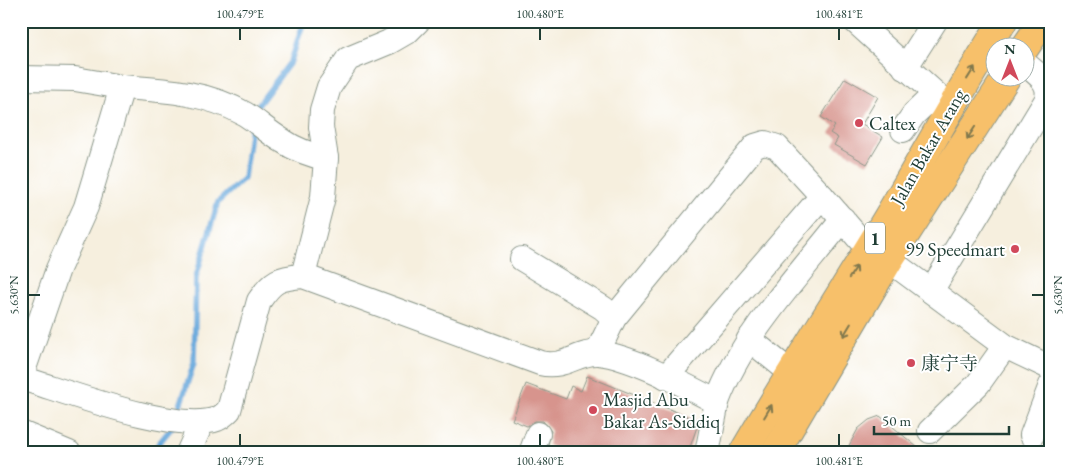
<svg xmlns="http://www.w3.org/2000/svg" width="1072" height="474" viewBox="0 0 1072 474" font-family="'EB Garamond','Noto Serif SC',serif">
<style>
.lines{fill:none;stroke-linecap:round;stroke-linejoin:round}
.stream{stroke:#69a9dc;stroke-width:5.5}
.building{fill:#d7948d}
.minor-casing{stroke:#8a9689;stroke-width:26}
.major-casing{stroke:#8a9689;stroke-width:30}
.minor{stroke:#fff;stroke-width:24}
.major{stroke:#f7c06b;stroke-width:28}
.oneway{stroke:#80784d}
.ticks{fill:none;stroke:#1f3d34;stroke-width:2}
.poi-dot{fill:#d1495b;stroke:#fff;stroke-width:2}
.labels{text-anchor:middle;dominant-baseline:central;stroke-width:4;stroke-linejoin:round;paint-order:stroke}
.shield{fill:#fff;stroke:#627771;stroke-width:1}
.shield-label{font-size:18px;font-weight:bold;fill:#1f3d34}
.poi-label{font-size:19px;fill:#1f3d34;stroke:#fff;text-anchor:start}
.street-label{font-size:19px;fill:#1f3d34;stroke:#fff}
.neatline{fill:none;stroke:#1f3d34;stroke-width:2}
.ticks-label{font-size:12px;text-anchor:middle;fill:#1f3d34}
</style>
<rect width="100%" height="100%" fill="#fff"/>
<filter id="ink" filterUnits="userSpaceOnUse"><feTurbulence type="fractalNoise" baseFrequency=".02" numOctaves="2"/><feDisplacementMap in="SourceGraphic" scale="10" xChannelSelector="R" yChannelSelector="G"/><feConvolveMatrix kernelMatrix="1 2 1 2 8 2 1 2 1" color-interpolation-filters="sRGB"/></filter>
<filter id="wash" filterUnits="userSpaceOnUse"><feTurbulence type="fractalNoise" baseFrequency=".0096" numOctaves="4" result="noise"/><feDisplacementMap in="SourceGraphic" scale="20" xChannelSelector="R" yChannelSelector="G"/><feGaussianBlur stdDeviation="1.12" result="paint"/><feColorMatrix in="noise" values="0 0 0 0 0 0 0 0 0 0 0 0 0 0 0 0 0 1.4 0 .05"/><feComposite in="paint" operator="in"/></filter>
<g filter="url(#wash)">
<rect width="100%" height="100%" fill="#f6efde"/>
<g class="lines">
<g class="stream">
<polyline points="253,112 291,61 304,21"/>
<polyline points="177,415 194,363 196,277 218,202 244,178 251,126"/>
<polyline points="151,453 173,426"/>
</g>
</g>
<g id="blocks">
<g class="building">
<polygon points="845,78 878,97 862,124 883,137 867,164 834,145 838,138 830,133 835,126 821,117"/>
<polygon points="587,376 699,421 688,453 567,453 548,445 551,431 543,421 535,421 527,426 512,420 526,384 566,399 571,386 581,391"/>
<polygon points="880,416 924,453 845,453 858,429 869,420"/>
</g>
</g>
</g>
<g filter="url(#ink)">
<use href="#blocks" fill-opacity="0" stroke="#8a9689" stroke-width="1"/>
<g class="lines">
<g class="minor-casing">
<g id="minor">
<polyline points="855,21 950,107"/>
<polyline points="905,68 935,21"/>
<polyline points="21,78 75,79 122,87 86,207 58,269 21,377"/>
<path d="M122,87C165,90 206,92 245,114C258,122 269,133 283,141C296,150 310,155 326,158"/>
<polyline points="903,130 914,114 935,94"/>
<polyline points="522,259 603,308 614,318"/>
<polyline points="889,260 1005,346 1051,368"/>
<polyline points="303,276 323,197 326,158 321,127 322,110 329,87 348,59 389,42 408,31 418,21"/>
<path d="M931,291L1046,101C1053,83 1037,74 1024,63"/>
<polyline points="749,339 790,372"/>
<polyline points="597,353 614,318 755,146 765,143 777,147 822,196"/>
<polyline points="666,377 822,196 868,249"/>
<path d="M21,378C65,391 176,434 217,419C222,417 226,413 229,410L259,301C273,280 279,278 303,276L540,363C566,369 578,351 599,353C633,357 686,386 717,402L707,453"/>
<path d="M717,402C743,333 798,277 843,219"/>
<polyline points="930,431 978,384 1005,346"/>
<polyline points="21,433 69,453"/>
<polyline points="1032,435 1051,385"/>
<polyline points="188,453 202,422"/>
<polyline points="531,453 538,434"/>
</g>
</g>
<g class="major-casing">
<g id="major">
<polyline points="1024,49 1043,21"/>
<path d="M743,453C789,374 839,298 886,220C925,154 962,87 1003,21"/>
<polyline points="775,453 889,260 1006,78"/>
</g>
</g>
<use href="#minor" class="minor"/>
<use href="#major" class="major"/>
</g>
<defs><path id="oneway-shaft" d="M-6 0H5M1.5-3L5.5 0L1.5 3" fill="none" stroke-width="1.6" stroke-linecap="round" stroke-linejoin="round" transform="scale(1.25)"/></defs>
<g class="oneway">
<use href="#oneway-shaft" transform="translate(971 73) rotate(-58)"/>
<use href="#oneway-shaft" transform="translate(971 133) rotate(123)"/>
<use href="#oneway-shaft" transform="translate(853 272) rotate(-56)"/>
<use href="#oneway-shaft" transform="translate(847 330) rotate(121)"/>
<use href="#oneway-shaft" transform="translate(768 411) rotate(-59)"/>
</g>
</g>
<path class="ticks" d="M240,28V40M540,28V40M839,28V40M28,295H40M1032,295H1044M240,434V446M540,434V446M839,434V446"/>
<g class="poi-dot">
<circle cx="859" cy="123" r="5"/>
<circle cx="1015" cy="249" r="5"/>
<circle cx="911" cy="363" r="5"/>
<circle cx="593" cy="410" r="5"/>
</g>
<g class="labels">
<rect class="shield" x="865" y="222.5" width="20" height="31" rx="4"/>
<g class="shield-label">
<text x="875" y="238">1</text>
</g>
<g class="poi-label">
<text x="869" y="123">Caltex</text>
<text x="1005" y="249" text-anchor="end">99 Speedmart</text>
<text x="921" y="363">康宁寺</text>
<text x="603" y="399">Masjid Abu<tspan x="603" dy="22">Bakar As-Siddiq</tspan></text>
</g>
<g class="street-label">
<text transform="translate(928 147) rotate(-60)">Jalan Bakar Arang</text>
</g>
</g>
<rect width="1072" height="474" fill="none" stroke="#fff" stroke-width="55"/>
<g transform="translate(1010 62)"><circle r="24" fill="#ffffff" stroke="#a5b1ae"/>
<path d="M0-4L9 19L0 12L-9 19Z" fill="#d1495b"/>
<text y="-8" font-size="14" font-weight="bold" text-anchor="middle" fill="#1f3d34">N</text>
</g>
<path d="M874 426v8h135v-8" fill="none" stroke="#1f3d34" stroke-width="2.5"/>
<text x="882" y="426" font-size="15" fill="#1f3d34" stroke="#ffffff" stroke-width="4" paint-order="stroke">50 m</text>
<rect x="28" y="28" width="1016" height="418" class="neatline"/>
<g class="ticks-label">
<text x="240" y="18">100.479°E</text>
<text x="540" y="18">100.480°E</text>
<text x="839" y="18">100.481°E</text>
<text transform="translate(14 295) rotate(-90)" y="4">5.630°N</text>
<text transform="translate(1058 295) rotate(-90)" y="4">5.630°N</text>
<text x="240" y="465">100.479°E</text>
<text x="540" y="465">100.480°E</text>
<text x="839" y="465">100.481°E</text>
</g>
</svg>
